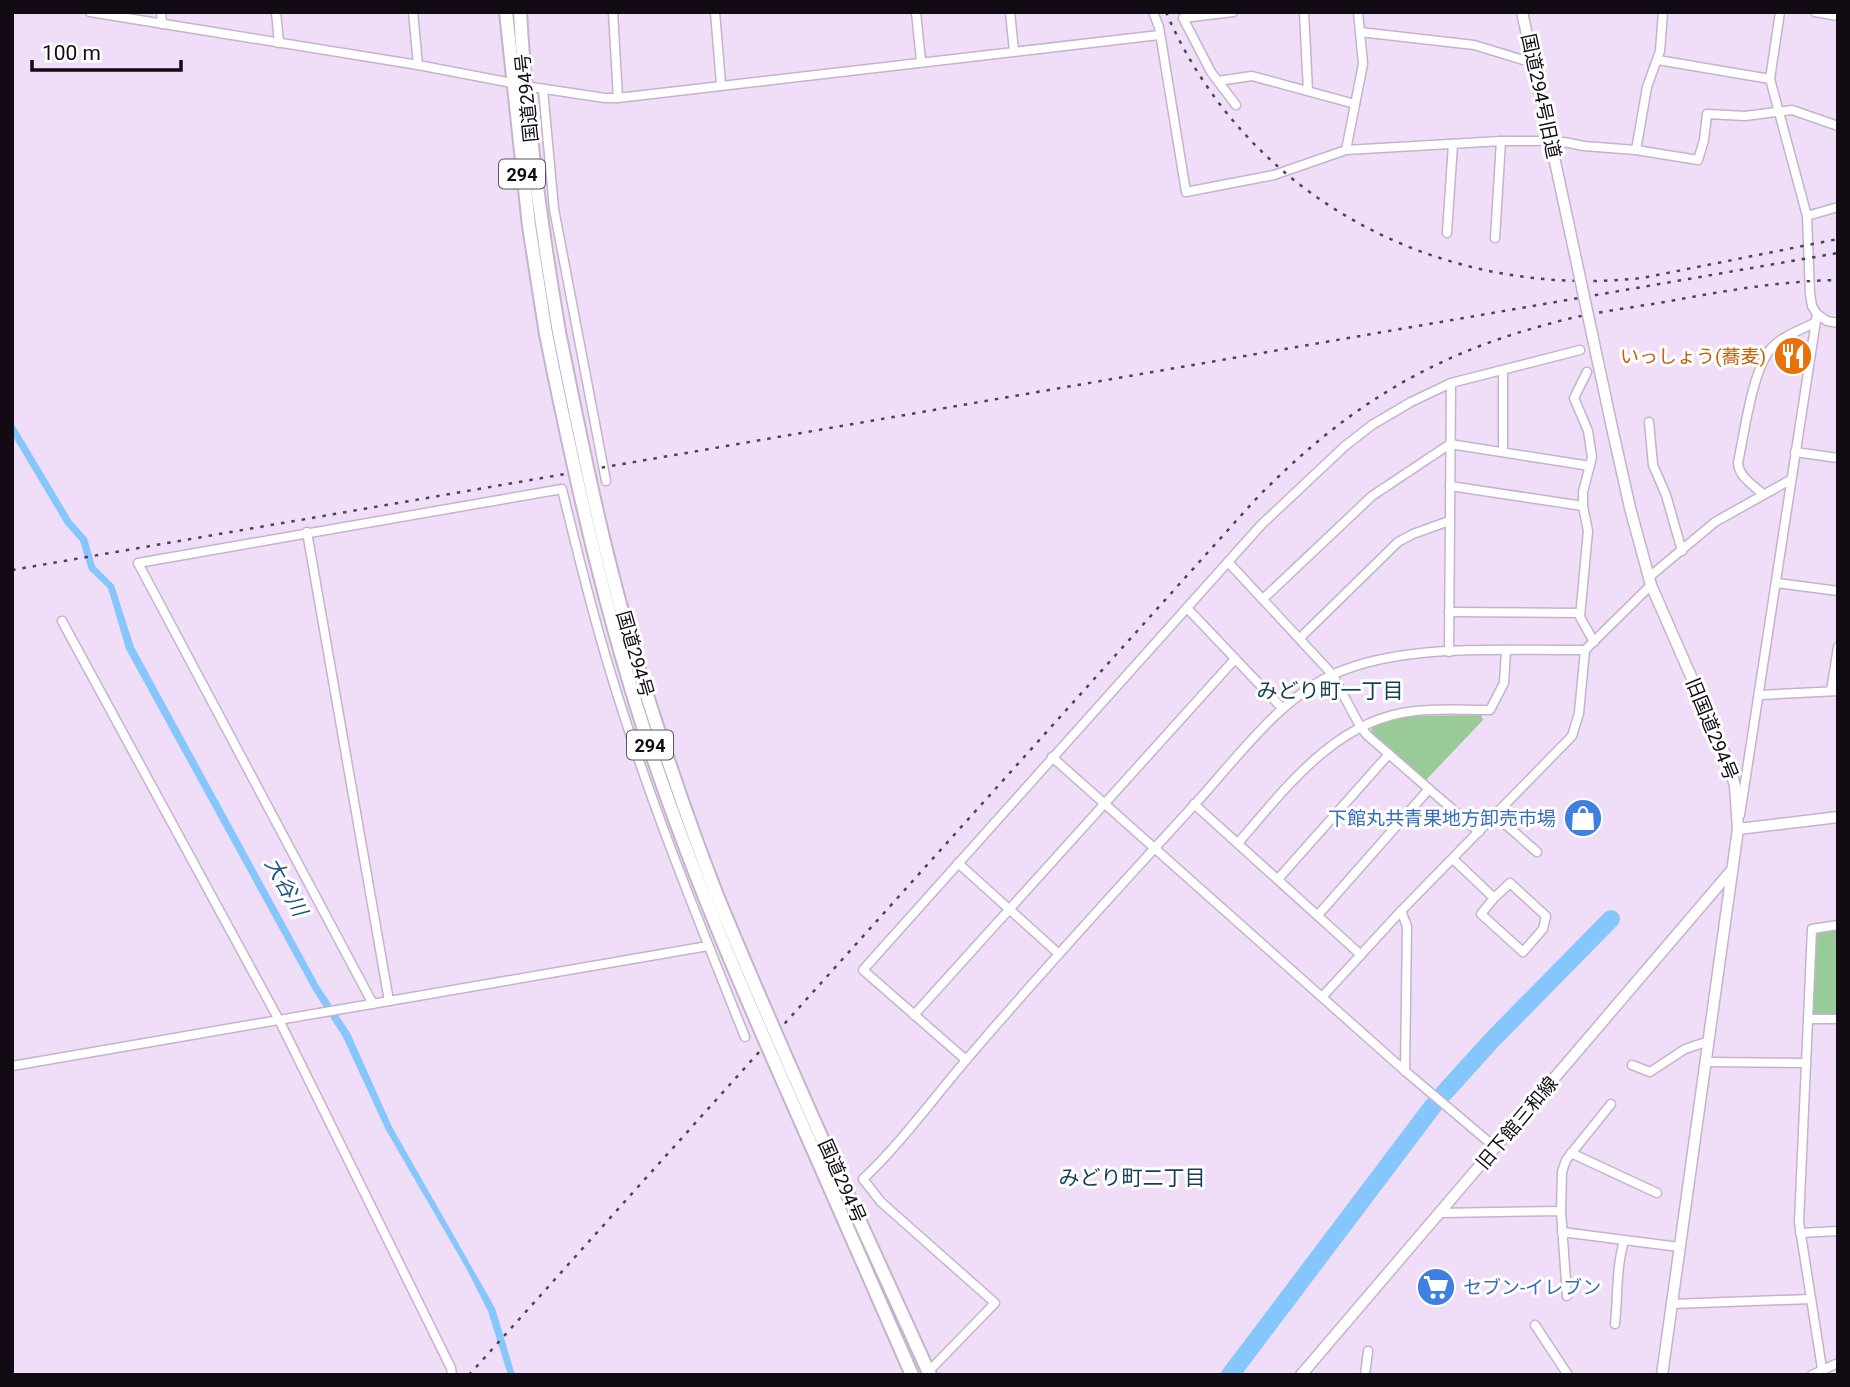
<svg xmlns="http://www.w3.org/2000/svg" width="1850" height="1387" viewBox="0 0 1850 1387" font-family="Roboto,'Noto Sans JP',sans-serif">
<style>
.green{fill:#99cb99}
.water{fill:#85c6fd}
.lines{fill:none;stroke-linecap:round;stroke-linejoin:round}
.river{stroke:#85c6fd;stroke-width:18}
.minor-casing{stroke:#c5b3cc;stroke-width:11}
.tertiary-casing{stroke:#c5b3cc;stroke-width:13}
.trunk-casing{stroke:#c5b3cc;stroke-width:16}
.minor{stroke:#fff;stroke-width:8}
.tertiary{stroke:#fff;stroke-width:10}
.trunk{stroke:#fff;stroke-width:12}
.rail{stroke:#4e4351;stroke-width:2.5;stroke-dasharray:3.5 7;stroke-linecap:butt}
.tertiary-bridge-casing{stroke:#c5b3cc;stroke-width:13;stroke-linecap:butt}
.trunk-bridge-casing{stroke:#c5b3cc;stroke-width:16;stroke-linecap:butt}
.tertiary-bridge{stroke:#fff;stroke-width:10}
.trunk-bridge{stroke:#fff;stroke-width:12}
.labels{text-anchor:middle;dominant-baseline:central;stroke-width:6;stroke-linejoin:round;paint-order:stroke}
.shield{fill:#fff;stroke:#59545a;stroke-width:2}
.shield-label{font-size:18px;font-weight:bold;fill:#120b14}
.street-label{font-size:19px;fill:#120b14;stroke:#fff}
.food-label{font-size:19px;fill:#c56008;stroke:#fff;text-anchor:end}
.shop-label{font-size:19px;fill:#366cbe;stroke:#fff;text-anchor:end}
.neighbourhood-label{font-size:21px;fill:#123f54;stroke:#fff}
.water-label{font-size:21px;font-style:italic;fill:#1d5885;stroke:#fff}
</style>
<rect width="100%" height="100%" fill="#f0ddf7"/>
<g class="green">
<polygon points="1481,715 1483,720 1426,780 1371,732 1373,725 1407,716"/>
<polygon points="1838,929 1838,1016 1813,1014 1816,936 1820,932"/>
</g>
<polygon class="water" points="12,421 71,520 87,538 95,566 114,585 134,647 319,986 350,1033 392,1127 495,1308 515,1375 508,1375 488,1311 465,1266 386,1130 343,1037 313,990 126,649 108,588 89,570 80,541 65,524 12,435"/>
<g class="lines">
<g class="river">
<polyline points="1444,1093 1492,1040 1611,919"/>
<polyline points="1230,1375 1433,1106"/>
</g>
<g class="minor-casing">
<g id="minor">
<polyline points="90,12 418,65 512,83"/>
<polyline points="161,12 162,24"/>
<polyline points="276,12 279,43"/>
<polyline points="413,12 418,65"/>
<polyline points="613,12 618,98"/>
<polyline points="715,12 721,84"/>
<polyline points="916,12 921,61"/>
<polyline points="1010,12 1014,51"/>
<polyline points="1153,12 1159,27 1186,192 1274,175 1346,150 1501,141 1538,141"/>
<polyline points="1233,12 1183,18 1211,72 1236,105"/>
<polyline points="1304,12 1308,91"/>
<polyline points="1815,12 1838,16"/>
<polyline points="1360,32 1474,45 1533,63"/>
<polyline points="1658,60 1770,79"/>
<polyline points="1218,81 1252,76 1355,104"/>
<polyline points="525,86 605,98 618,98 1159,35"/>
<polyline points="543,89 554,209 606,481"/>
<polyline points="1564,142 1584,146 1636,150 1698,160 1704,140 1707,114 1745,116 1792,110 1838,126"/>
<polyline points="1346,150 1363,64 1358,12"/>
<polyline points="1636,150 1647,87 1660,51 1663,12"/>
<polyline points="1807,216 1838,207"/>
<polyline points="1447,233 1453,144"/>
<polyline points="1495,238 1501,141"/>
<polyline points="1817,314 1827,321 1838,323"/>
<polyline points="1503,371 1503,452"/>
<polyline points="1587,372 1574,398 1588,431 1592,457 1583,492 1583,506 1588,531 1580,617 1594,642"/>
<polyline points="1649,422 1653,465 1666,495 1682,551"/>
<polyline points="1795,452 1838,458"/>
<polyline points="1450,486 1583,506"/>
<path d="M1763,494C1753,485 1739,477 1738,463C1744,434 1752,374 1769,351C1779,337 1801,330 1816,322"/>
<polyline points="307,532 389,1001"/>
<polyline points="1228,562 1332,674 1360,726 1367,735 1429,789 1318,915"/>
<polyline points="1648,578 1715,522 1790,480"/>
<polyline points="1777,583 1838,591"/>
<polyline points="1263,599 1372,496 1450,444 1590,466"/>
<polyline points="1187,608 1282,708"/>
<polyline points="1449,612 1580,613"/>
<polyline points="62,621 279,1020 451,1368 452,1375"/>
<polyline points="1300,638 1398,542 1413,534 1449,521"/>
<polyline points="1449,652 1451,383"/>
<polyline points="1831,691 1838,647"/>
<polyline points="1760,695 1838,691"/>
<polyline points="1052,757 1405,1071 1496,1148"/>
<polyline points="1429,789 1479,832"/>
<polyline points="1194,804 1361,955"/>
<polyline points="1495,815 1537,852"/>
<polyline points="1740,815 1817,314 1812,306 1810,294 1807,216 1770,79 1780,12"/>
<path d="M1238,843C1286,788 1336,719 1415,711C1439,708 1466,710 1490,710L1504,683L1506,651"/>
<polyline points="1453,859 1494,898 1510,883 1546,916 1543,929 1523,952 1481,914 1494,898"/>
<polyline points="958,863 1059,954"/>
<polyline points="1278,879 1389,754"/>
<polyline points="1401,911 1407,926 1405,1071"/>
<polyline points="1322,997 1401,911 1572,736 1579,713 1585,650 1651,585"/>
<path d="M373,1004L138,563L562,489C577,551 592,613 611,674C648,797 697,917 745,1037"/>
<polyline points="914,1015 1235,659"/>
<polyline points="1809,1019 1838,1019"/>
<polyline points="966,1060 863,970 1261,525 1345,446 1372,425 1411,402 1451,383 1580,350"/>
<polyline points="1706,1062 1806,1063"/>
<polyline points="1632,1065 1650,1072 1685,1049 1709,1041"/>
<polyline points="12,1066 708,946"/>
<polyline points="1571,1153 1657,1193"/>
<polyline points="1561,1211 1562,1172 1566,1160 1611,1104"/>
<polyline points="1441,1213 1561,1211 1567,1296"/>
<polyline points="1562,1232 1679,1247"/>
<polyline points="1800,1233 1838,1231"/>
<polyline points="1672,1304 1811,1299"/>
<path d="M1615,1324C1618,1296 1616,1268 1624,1241"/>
<polyline points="1535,1325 1568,1375"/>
<path d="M928,1372L995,1303L881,1202L863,1179C902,1142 932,1100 967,1059C1041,972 1119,887 1196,803C1236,759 1280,698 1334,674C1405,642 1508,651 1585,650"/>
<polyline points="1365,1375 1368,1351"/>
<polyline points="1812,1375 1838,1363"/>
<polyline points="1823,1375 1799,1222 1812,929 1838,925"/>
</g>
</g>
<g class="tertiary-casing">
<g id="tertiary">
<polyline points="1522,12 1559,180"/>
<polyline points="1613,432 1630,508 1651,585 1728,761 1735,786 1738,829 1662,1375"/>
<polyline points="1738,829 1838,817"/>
<polyline points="1301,1375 1731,871"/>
</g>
</g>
<g class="trunk-casing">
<g id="trunk">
<polyline points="506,12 529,226 546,334"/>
<path d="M520,12C526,120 541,226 559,332"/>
<polyline points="819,1132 930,1375"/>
<polyline points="808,1138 912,1375"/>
</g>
</g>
<use href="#minor" class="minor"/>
<use href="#tertiary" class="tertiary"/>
<use href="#trunk" class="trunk"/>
<g class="rail">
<path d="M1166,12C1247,200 1443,300 1642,278L1838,239"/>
<polyline points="12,570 1838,253"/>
<path d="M469,1375L1254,501C1339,413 1425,357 1545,325C1582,314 1621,309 1659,303C1719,292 1777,281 1838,280"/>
</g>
<g class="tertiary-bridge-casing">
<polyline id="tertiary-bridge" points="1559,180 1613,432"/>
</g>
<g class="trunk-bridge-casing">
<g id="trunk-bridge">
<path d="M559,332C582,446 605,561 640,673C663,747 688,821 716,893C749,974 784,1053 819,1132"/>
<path d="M546,334C575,478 607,621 654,760C698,890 753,1014 808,1138"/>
</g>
</g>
<use href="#tertiary-bridge" class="tertiary-bridge"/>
<use href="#trunk-bridge" class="trunk-bridge"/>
</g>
<defs>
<g id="restaurant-disc" transform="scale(2.0125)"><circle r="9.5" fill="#e8710a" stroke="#fff"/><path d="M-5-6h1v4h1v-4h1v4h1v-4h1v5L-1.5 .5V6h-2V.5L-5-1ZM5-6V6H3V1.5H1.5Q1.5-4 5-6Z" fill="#fff"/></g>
<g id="shop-disc" transform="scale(2.0125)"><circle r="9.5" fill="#3f7fe0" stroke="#fff"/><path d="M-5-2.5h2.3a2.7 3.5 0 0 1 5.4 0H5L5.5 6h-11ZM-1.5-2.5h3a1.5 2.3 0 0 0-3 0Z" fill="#fff"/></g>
<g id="supermarket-disc" transform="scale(2.0125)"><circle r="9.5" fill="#3f7fe0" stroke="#fff"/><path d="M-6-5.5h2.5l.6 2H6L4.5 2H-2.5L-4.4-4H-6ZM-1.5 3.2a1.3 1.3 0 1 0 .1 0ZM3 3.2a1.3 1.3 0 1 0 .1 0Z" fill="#fff"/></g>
</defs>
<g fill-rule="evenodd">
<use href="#restaurant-disc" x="1793" y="356"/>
<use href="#shop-disc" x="1583" y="818"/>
<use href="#supermarket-disc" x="1436" y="1287"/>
</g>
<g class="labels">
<g class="shield">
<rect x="499" y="159.5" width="46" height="29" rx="5"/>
<rect x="627" y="730.5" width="46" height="29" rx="5"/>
</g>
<g class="shield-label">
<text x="522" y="174">294</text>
<text x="650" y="745">294</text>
</g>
<g class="street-label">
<text transform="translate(1541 96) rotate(78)">国道294号旧道</text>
<text transform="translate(527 98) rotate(-96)">国道294号</text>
<text transform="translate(635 654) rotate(74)">国道294号</text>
<text transform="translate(1712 729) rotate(68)">旧国道294号</text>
<text transform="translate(1517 1123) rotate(-50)">旧下館三和線</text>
<text transform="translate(842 1181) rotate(66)">国道294号</text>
</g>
<g class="food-label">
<text x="1766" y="356">いっしょう(蕎麦)</text>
</g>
<g class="shop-label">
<text x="1556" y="818">下館丸共青果地方卸売市場</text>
<text x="1463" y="1287" text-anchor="start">セブン-イレブン</text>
</g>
<g class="neighbourhood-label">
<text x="1330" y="691">みどり町一丁目</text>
<text x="1132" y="1178">みどり町二丁目</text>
</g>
<g class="water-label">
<text transform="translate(286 887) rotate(61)">大谷川</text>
</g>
</g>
<rect width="1850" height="1387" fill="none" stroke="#120b14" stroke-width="28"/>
<path d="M32 60v10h149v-10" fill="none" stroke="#120b14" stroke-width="3.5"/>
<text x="42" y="60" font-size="21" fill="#120b14" stroke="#ffffff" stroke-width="5" paint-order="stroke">100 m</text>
</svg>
